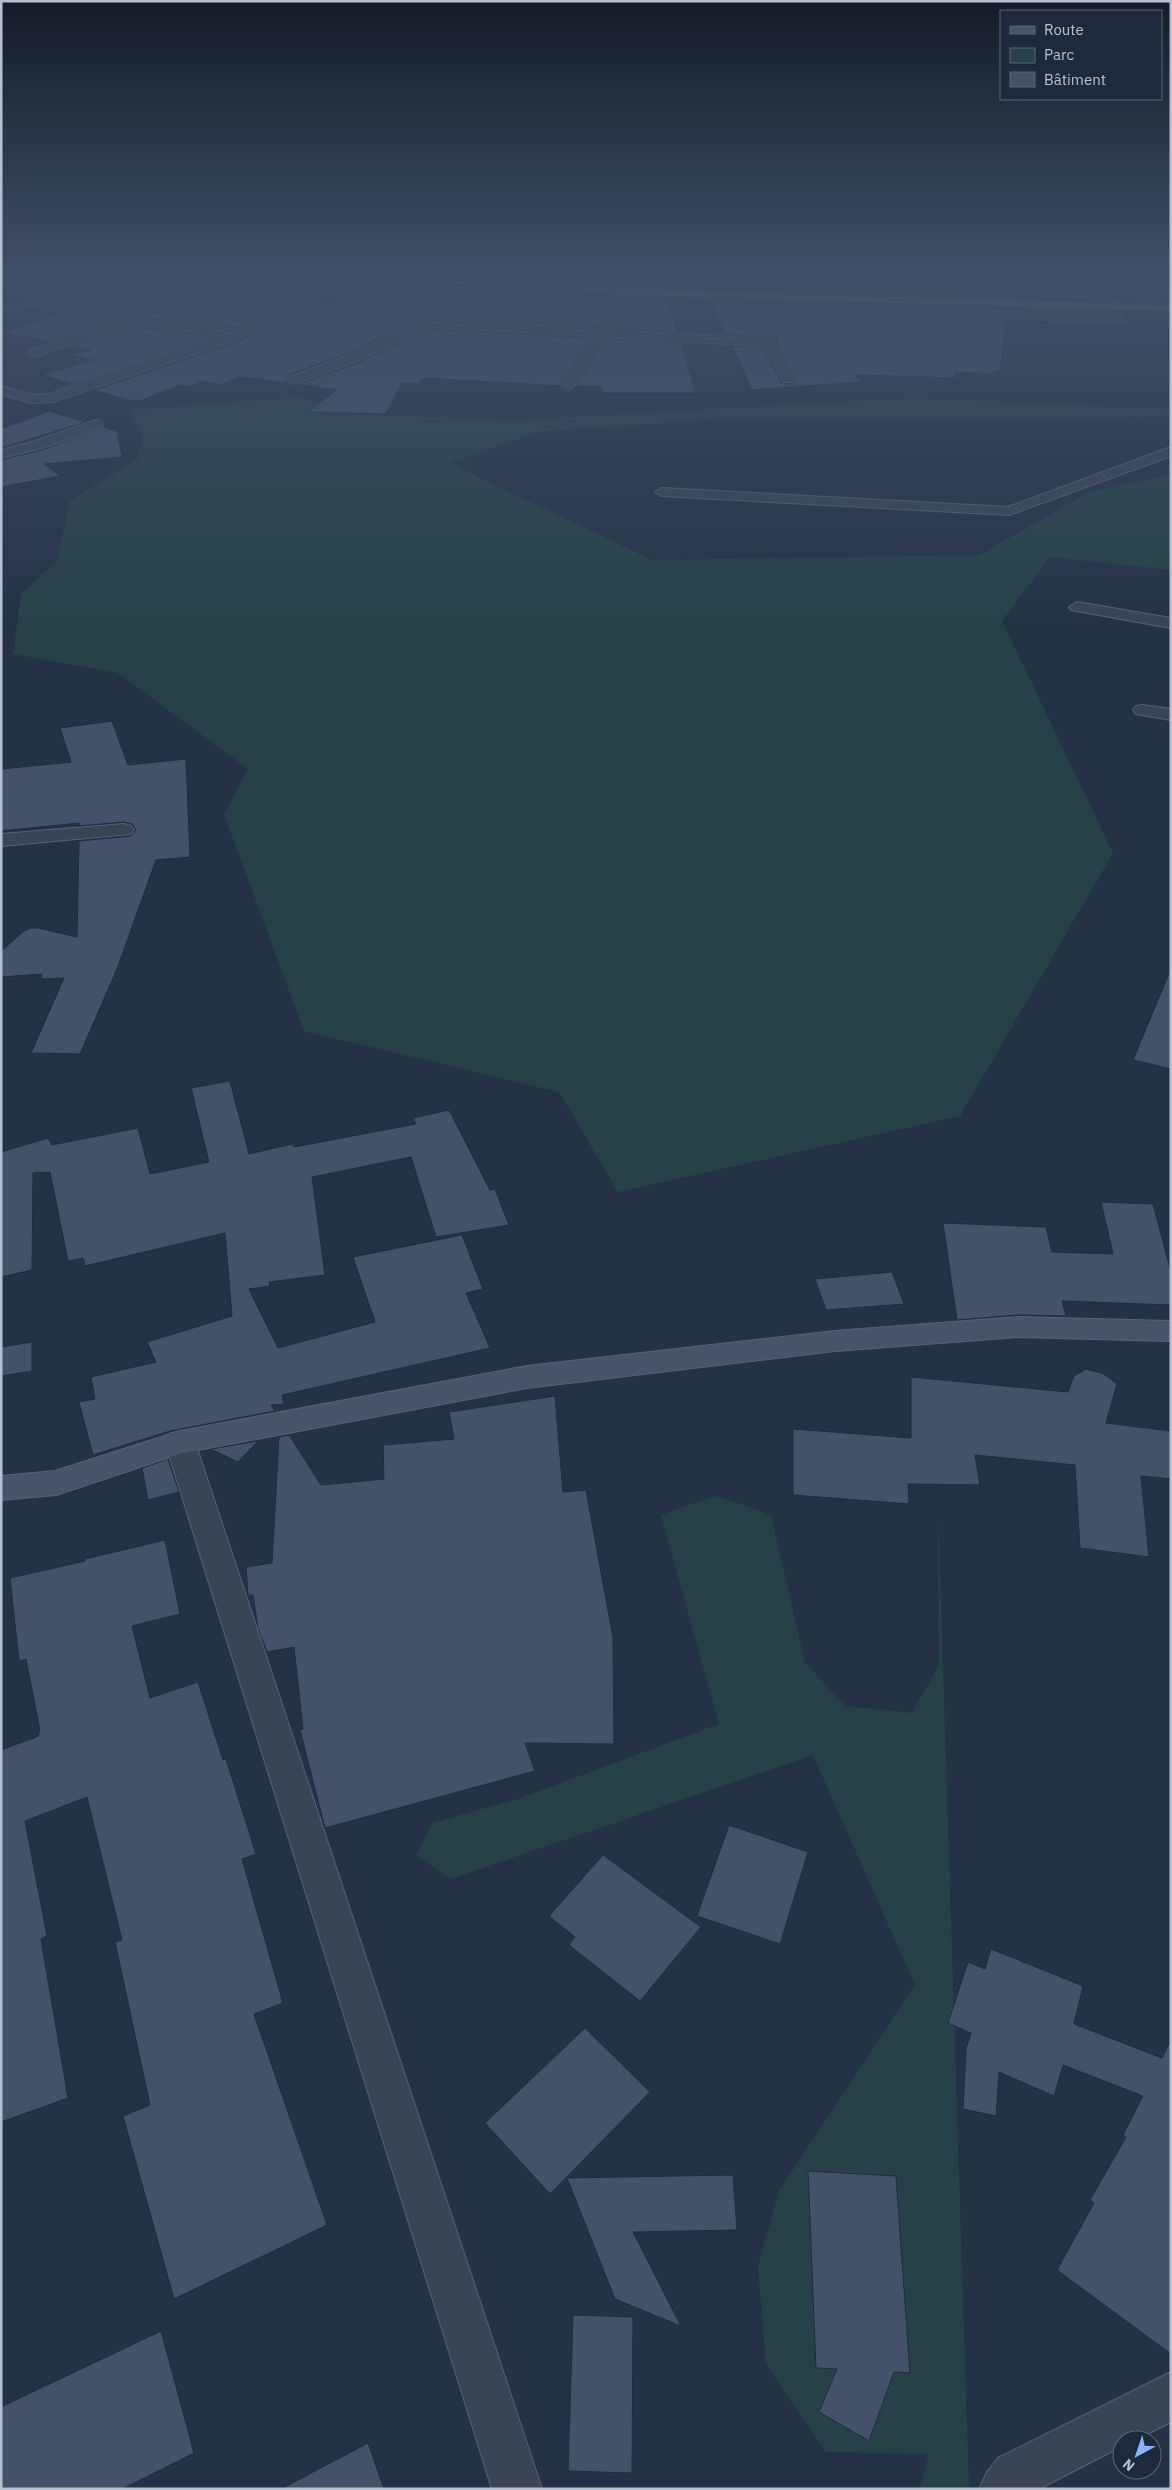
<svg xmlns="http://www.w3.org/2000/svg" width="1172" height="2490" viewBox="0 0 1172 2490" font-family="'IBM Plex Sans',sans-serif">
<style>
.green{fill:#274247}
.building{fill:#445169;stroke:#212b3d}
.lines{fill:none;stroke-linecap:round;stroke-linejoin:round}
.street-casing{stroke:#596273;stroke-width:2}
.secondary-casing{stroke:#596273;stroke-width:2}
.highway-casing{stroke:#454f60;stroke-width:2}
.street{fill:#3a4455;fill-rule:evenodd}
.secondary{fill:#485269;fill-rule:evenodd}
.highway{fill:#7c6f56;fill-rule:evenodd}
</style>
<rect width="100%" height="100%" fill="#253246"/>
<g class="green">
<polygon points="303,397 351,414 514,420 914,398 1171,409 1171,417 739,418 537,432 449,463 652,560 979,555 1088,493 1171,474 1171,570 1050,557 1002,621 1113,853 960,1116 618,1192 559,1092 304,1031 224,814 248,769 118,673 13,654 21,594 57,560 70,501 138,459 142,436 129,410"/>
<polygon points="716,1496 771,1515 805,1663 846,1706 912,1713 939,1665 938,1511 969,2489 920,2489 929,2454 826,2452 766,2364 758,2267 779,2191 915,1985 813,1755 450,1879 416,1855 432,1823 518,1799 719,1724 661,1515"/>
</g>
<g class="building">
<polygon points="113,274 158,274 66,304 33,299"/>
<polygon points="436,274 659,274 663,288 631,287"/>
<polygon points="699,274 1071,274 1074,275 1099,301 706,289"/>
<polygon points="174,278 174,284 297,298 239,328 141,318 88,308"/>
<polygon points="407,282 469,286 465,294 448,308 345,354 288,375 285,380 288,383 240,377 220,385 203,381 191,387 180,385 137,402 94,390 237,342 315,300 343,303 377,283 404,285"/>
<polygon points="483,287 620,296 597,327 451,319 468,307"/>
<polygon points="635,297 666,298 677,332 612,328"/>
<polygon points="710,299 1118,311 1132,325 1006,320 1000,371 994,371 993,374 954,372 957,378 855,375 863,382 752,390 732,346 763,348 782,383 792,384 796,380 776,343 779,326 776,323 767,323 762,337 727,335"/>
<polygon points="63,314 108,322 50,342 3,332"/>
<polygon points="129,326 219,337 73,384 42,375 93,360 70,355 92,350 72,346"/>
<polygon points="431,329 590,338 560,386 424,378 419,384 402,383 386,414 308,412 336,390 299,384 355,364"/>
<polygon points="605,339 681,343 696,393 603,393 601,387 576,386"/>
<polygon points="49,411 86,422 1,448 1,429"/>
<polygon points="103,427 117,431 122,457 44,464 60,476 1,487 1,460 42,450"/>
<polygon points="112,721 128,765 186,759 190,857 156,860 117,969 80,1054 31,1053 64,978 41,979 42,974 1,977 1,951 24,931 31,928 38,928 77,937 79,841 131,836 136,830 132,824 124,822 79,826 79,823 1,831 1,769 71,762 60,728"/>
<polygon points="1170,971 1171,971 1171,1069 1133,1060"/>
<polygon points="230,1081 249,1154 292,1144 294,1147 416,1124 413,1118 449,1110 490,1190 495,1189 509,1225 436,1237 411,1157 312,1177 325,1275 269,1282 270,1286 249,1289 278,1348 375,1322 353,1257 462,1235 483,1289 466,1293 490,1348 282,1395 284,1404 271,1405 275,1411 170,1431 93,1455 79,1402 95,1399 91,1377 156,1362 147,1342 232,1316 225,1233 85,1266 83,1258 68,1261 50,1172 33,1173 32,1270 1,1277 1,1152 48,1138 52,1145 138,1128 150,1174 209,1162 191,1088"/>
<polygon points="1101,1202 1153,1204 1171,1272 1171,1305 1062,1301 1066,1316 1018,1315 957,1320 943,1223 1046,1227 1052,1252 1113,1254"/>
<polygon points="892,1272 904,1304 826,1310 815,1279"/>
<polygon points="32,1342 32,1371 1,1376 1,1347"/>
<polygon points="1086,1369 1104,1374 1117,1384 1106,1423 1171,1431 1171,1479 1141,1476 1149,1557 1080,1548 1075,1465 975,1455 980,1485 908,1484 909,1504 793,1495 793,1429 911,1438 911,1377 1068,1392 1074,1376"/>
<polygon points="555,1396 563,1492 586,1490 613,1638 614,1744 525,1743 535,1771 325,1828 300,1730 303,1729 294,1647 267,1652 258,1628 253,1595 248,1595 246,1567 272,1563 279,1437 289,1435 321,1485 384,1479 383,1445 454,1439 449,1412"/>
<polygon points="258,1441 238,1462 211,1449"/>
<polygon points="168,1459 179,1492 148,1500 142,1468"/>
<polygon points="165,1540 180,1614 132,1626 150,1698 198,1682 223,1760 226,1759 256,1854 242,1859 283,2003 254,2014 327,2225 174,2299 123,2116 150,2105 115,1942 122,1940 87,1797 25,1821 47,1936 41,1939 68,2098 1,2122 1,1750 39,1736 38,1732 40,1731 26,1659 19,1661 10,1578 85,1561 85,1559"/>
<polygon points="729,1825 808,1852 780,1944 697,1916"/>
<polygon points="603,1855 701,1927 640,2001 569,1945 575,1937 549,1916"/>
<polygon points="991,1949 1083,1986 1074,2024 1162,2058 1171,2040 1171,2354 1057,2270 1094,2203 1090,2200 1126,2137 1123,2135 1143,2096 1063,2065 1054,2096 999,2072 996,2116 963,2109 966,2049 971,2033 948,2023 968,1962 985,1969"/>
<polygon points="585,2028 650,2092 550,2194 485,2123"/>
<polygon points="808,2171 896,2176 910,2373 894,2372 869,2441 819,2412 837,2369 816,2368"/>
<polygon points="733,2175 737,2230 633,2232 681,2326 615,2299 567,2178"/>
<polygon points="573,2315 633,2317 632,2473 568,2471"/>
<polygon points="161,2331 194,2453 122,2489 1,2489 1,2407"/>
<polygon points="368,2443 384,2489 281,2489"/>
</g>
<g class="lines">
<g class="street-casing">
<g id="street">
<polygon points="164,274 179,274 81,309 141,320 239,330 346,274 359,274 236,340 52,402 32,403 1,394 1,386 33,395 50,394 102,375 228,336 129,324 34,357 30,356 28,353 30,350 115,322 30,306 1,313 1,307 30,300 66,306"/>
<polygon points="1076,274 1087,274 1116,304 1116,308 1108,308"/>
<path d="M478,280L483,283C473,301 462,312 444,320L598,329L627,290L631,289L636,292L609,330L763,339L768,325H776L778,327L774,343L794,379L792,382H784L764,346L604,337L574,386L568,390L562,386L593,336L431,327L354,362L297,383L293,384L287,380L289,377L346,356L449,310L466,295L474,281Z"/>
<polygon points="96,420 101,421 103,424 101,427 42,448 1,458 1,450 32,442"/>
<polygon points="1171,447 1171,456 1009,515 662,496 655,492 662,488 1008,507"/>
<polygon points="1077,602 1171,618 1171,628 1071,610 1069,607"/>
<polygon points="1142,705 1171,709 1171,720 1136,714 1133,710 1136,706"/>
<polygon points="124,824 131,826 134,830 131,834 1,846 1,834"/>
<polygon points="180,1431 191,1434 195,1442 542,2489 492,2489 165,1442 169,1434"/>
<polygon points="1171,2372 1171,2422 1135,2440 1122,2440 1122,2446 1039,2489 979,2489 987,2472 998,2458"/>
</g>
</g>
<g class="secondary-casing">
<polygon id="secondary" points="1018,1317 1171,1321 1171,1341 1018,1337 835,1351 527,1388 182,1453 56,1495 1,1500 1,1476 55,1471 180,1431 527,1366 835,1331"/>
</g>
<g class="highway-casing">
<polygon id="highway" points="360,274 410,274 631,289 1171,305 1171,311 631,295 365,277"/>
</g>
<use href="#street" class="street"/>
<use href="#secondary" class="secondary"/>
<use href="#highway" class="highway"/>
</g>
<linearGradient id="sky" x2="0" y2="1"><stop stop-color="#141c26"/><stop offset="0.44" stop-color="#404f68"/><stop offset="1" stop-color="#404f68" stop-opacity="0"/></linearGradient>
<rect width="1172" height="623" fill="url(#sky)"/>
<rect width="1172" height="2490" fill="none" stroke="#b8c0cf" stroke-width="5"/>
<rect x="1000" y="10" width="162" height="90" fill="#1e293b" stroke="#5c6576"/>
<rect x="1010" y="26" width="25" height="8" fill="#485269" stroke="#5c6576"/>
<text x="1044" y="35" font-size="15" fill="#b8c0cf">Route</text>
<rect x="1010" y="48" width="25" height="15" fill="#274247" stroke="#5c6576"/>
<text x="1044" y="60" font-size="15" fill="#b8c0cf">Parc</text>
<rect x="1010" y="72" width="25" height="15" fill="#445169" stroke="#5c6576"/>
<text x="1044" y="85" font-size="15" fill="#b8c0cf">Bâtiment</text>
<g transform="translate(1137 2455) rotate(220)"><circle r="24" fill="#1e293b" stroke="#5c6576"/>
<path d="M0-4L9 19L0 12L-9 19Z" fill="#8db3ff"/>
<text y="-8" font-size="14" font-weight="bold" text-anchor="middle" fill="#b8c0cf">N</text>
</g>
</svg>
